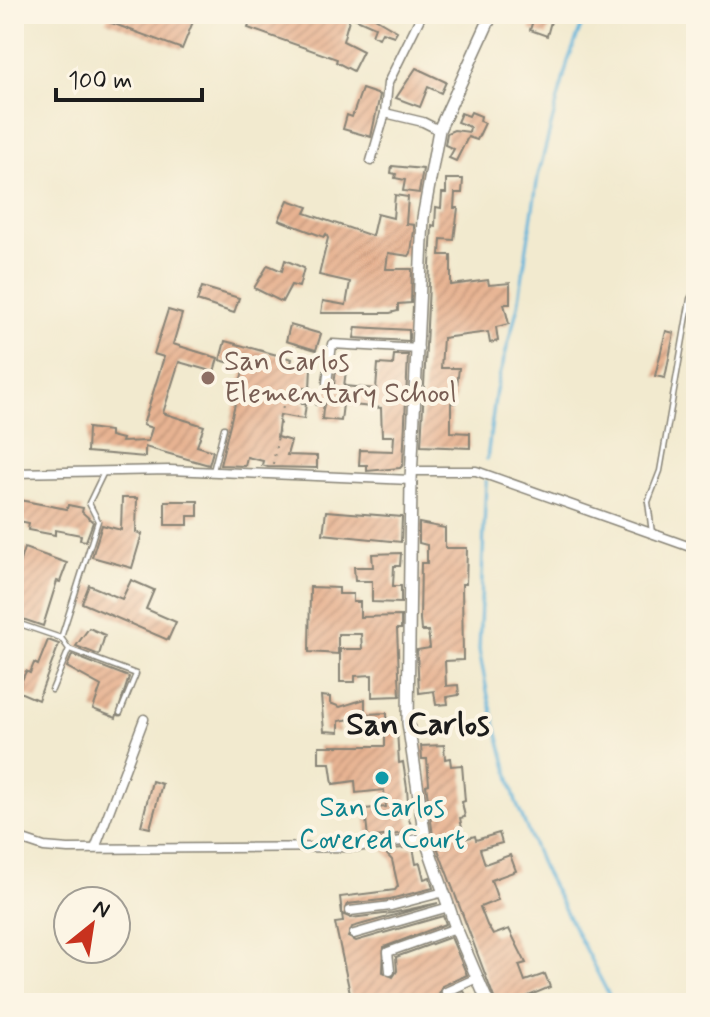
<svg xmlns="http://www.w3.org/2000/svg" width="710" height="1017" viewBox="0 0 710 1017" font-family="Mynerve,sans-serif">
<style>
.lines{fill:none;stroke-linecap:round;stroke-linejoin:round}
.stream{stroke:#5eb2da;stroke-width:3}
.building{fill:url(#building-hatch)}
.service-casing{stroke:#878376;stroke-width:7}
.minor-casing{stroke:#878376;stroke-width:11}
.tertiary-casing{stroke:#878376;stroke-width:14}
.path{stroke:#878376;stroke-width:2;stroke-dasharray:2 6;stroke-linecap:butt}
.service{stroke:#fff;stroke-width:4}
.minor{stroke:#fff;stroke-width:8}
.tertiary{stroke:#fff;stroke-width:11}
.education-dot{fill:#8d6e63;stroke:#fcf5e5;stroke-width:3}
.culture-dot{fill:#0f9aa8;stroke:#fcf5e5;stroke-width:3}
.labels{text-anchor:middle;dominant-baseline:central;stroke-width:8;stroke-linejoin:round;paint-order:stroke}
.education-label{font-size:28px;fill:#785e54;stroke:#fcf5e5;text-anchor:start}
.culture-label{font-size:28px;fill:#0d838f;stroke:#fcf5e5}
.quarter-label{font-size:32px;font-weight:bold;fill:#1c1c1c;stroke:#fcf5e5}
</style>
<defs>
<pattern id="building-hatch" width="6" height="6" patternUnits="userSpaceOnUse" patternTransform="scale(2)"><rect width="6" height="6" fill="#e7b392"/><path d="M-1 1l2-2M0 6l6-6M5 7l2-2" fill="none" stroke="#c6997d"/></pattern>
</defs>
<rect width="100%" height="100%" fill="#fcf5e5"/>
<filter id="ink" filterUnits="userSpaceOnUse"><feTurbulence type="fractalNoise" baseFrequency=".0125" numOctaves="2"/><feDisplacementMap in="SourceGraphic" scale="16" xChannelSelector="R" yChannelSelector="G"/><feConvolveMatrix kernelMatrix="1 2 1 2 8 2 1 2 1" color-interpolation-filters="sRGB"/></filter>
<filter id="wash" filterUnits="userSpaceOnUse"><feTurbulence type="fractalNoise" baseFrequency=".006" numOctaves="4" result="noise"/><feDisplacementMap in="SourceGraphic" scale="32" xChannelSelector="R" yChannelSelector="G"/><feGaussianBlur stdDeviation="1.8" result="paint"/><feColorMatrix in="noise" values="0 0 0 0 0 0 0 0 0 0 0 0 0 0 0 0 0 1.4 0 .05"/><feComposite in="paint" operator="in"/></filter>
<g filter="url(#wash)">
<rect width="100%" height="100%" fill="#f2eacf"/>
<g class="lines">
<g class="stream">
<polyline points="487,459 496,390 518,306 538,176 568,61 582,24 592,14"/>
<polyline points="486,481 479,650 488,696 516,802 542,866 613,1003"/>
</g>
</g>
<g id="blocks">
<g class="building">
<polygon points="109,14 196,14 182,49 106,21"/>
<polygon points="253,14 368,14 397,31 394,36 382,32 379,38 372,35 375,27 350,16 343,41 363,51 353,71 336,62 337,59 248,28"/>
<polygon points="535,14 553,14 547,36 530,30"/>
<polygon points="416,68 446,82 441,93 428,87 420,107 396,98"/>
<polygon points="362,89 380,95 371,137 343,129 347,115 352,117"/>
<polygon points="471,112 481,116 480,121 485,123 477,140 468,137 456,161 449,158 454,149 445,145 447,133 454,130 469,132 470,127 457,122 461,113 469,116"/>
<polygon points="392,166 423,169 419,193 403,191 405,180 395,178 396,174 391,173"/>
<polygon points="446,179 463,179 462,193 455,193 454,208 458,208 454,240 441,239 440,255 451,255 451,285 488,280 489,285 510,283 510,304 504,304 509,324 496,327 498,341 490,343 488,332 443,338 441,368 459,368 455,403 451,403 451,432 470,433 470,448 421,446 432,225 435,226 436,207 441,208 442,193 446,193"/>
<polygon points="395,195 408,197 406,224 414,225 414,231 411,253 409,256 388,253 386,269 412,269 411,303 398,304 398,311 390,313 321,313 323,301 346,305 350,282 319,275 328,238 326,234 324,237 279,220 288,200 308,207 305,213 372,236 377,214 393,218"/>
<polygon points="285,260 304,268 299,287 291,285 282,302 254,288 268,265 282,271"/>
<polygon points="202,287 239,298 234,313 197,301"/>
<polygon points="168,310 182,314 173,344 218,358 214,372 179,362 163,413 204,426 197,446 213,451 209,465 145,447 145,457 87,452 88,428 110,431 110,436 122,439 121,442 148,441 152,428 143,425 164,357 154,354"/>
<polygon points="290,325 321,334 316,350 286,341"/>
<polygon points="356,327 409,330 409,341 354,338"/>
<polygon points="666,331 674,333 665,378 655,376"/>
<polygon points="225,341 292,359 291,364 311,367 310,389 304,388 302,404 306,404 304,419 280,415 277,437 291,441 287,455 317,456 317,468 268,467 262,465 263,461 247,457 245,466 220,465 244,367 220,360"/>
<polygon points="394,355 408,355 403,465 400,468 367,471 367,465 359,465 360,450 393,451 394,436 382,436 381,408 343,404 341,421 322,419 323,409 328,390 334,385 337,362 347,363 344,386 376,389 378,364 393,365"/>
<polygon points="122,498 137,498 136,532 142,534 132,568 92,557 102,525 121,530"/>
<polygon points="14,499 67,509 68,505 83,508 82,512 93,522 86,541 80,540 81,535 55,530 55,535 28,530 29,523 14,520"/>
<polygon points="165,501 198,501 198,516 188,516 188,525 165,525"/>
<polygon points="326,511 402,517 401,542 323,534"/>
<polygon points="419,523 445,528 445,548 467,548 466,584 462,584 463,660 445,661 446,686 458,685 459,695 447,697 448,704 436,705 434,691 419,693 417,650 430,648 428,631 421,631 420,619 421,563 427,563 427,545 419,543"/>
<polygon points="24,548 67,563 60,582 57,581 43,626 14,616 14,569 17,570"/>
<polygon points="401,553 400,566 394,566 393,586 401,586 401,603 372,602 372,581 355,581 354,567 373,567 372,554"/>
<polygon points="131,580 154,590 146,609 176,622 168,640 82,603 89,585 122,599"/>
<polygon points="310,587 339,588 339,594 353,594 353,602 360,602 360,617 401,616 401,629 397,629 400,696 372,697 372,675 355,676 355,682 340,682 340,649 362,649 361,634 338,634 338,654 309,652"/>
<polygon points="89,628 105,635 99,655 76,646"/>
<polygon points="48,640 59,644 38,700 17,691 26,671 30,673 34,663 38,665"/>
<polygon points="72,655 129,677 116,718 93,709 101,686 67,667"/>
<polygon points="321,696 330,697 330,703 340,707 365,699 365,714 387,713 387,730 397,730 399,763 403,762 407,788 408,803 404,803 413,832 368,838 365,809 386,807 384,790 356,793 355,781 333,784 330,763 319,763 319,746 385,746 385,733 363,732 362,717 339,721 339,732 324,731"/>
<polygon points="444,745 445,759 450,758 451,766 462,765 465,801 462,802 465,817 460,818 464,839 475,836 476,840 499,833 502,843 480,849 485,864 510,855 516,871 491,880 498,900 480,907 487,925 493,935 509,929 526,963 519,965 525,981 545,974 550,987 519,1000 520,1003 496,1003 433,836 426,785 429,784 427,759 422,759 421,746"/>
<polygon points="152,781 162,784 150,828 141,826"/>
<polygon points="413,847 416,864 420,863 424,879 430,877 433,888 390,899 348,904 344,915 351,918 392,913 438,903 352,927 348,937 356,941 443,916 446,924 384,947 383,972 393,977 397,971 396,957 451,937 467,975 442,986 439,994 446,999 464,991 470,1003 392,1003 390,999 368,1003 365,997 352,1002 335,923 343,922 340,897 395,890 398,886 392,860 383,850"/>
</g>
</g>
</g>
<g filter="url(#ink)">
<use href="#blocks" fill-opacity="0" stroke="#878376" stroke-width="2"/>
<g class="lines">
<g class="service-casing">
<g id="service">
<polyline points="14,341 17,330"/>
<polyline points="213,471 224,428"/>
<polyline points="652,533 648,502 660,471 690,299 696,288"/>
<polyline points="14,541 15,536"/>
<polyline points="14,622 61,638"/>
<polyline points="69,649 136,674 120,713"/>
<polyline points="52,690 69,649 61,638 98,521 89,503 104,472"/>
</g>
</g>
<g class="minor-casing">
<g id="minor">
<polyline points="385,113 423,122 439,130"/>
<polyline points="371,161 385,113 388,83 422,14"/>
<polyline points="327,383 332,344 419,349"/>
<polyline points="412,471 476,471 696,549"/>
<polyline points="14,473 170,470 411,480"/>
<polyline points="14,837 44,847 68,849 356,847 425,838"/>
<polyline points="96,846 144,719"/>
<polyline points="350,911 391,906 444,892"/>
<polyline points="354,934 449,907"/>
<polyline points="390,971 388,952 456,928"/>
<polyline points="446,992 477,978"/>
</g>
</g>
<g class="tertiary-casing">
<polyline id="tertiary" points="488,1003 456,928 425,838 408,723 411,480 423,218 439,130 492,14"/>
</g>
<polyline class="path" points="273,464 284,400 322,406"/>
<use href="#service" class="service"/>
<use href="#minor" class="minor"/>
<use href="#tertiary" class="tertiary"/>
</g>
</g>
<circle class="education-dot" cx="208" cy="378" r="8"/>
<circle class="culture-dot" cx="382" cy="778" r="8"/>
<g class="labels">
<g class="education-label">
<text x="224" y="362">San Carlos<tspan x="224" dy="32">Elementary School</tspan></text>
</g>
<g class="culture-label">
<text x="382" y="808">San Carlos<tspan x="382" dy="32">Covered Court</tspan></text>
</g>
<g class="quarter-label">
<text x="418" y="725">San Carlos</text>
</g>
</g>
<rect width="710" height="1017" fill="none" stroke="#fcf5e5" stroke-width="48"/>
<g transform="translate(92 925) rotate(30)"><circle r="38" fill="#fcf5e5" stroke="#a29e95" stroke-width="2"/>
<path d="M0-6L14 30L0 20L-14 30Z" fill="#c8321e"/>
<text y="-12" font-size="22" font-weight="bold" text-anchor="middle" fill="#1c1c1c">N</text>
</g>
<path d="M56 88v12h146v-12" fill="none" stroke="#1c1c1c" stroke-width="4"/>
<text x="68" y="88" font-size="24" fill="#1c1c1c" stroke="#fcf5e5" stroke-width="6" paint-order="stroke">100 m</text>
</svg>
